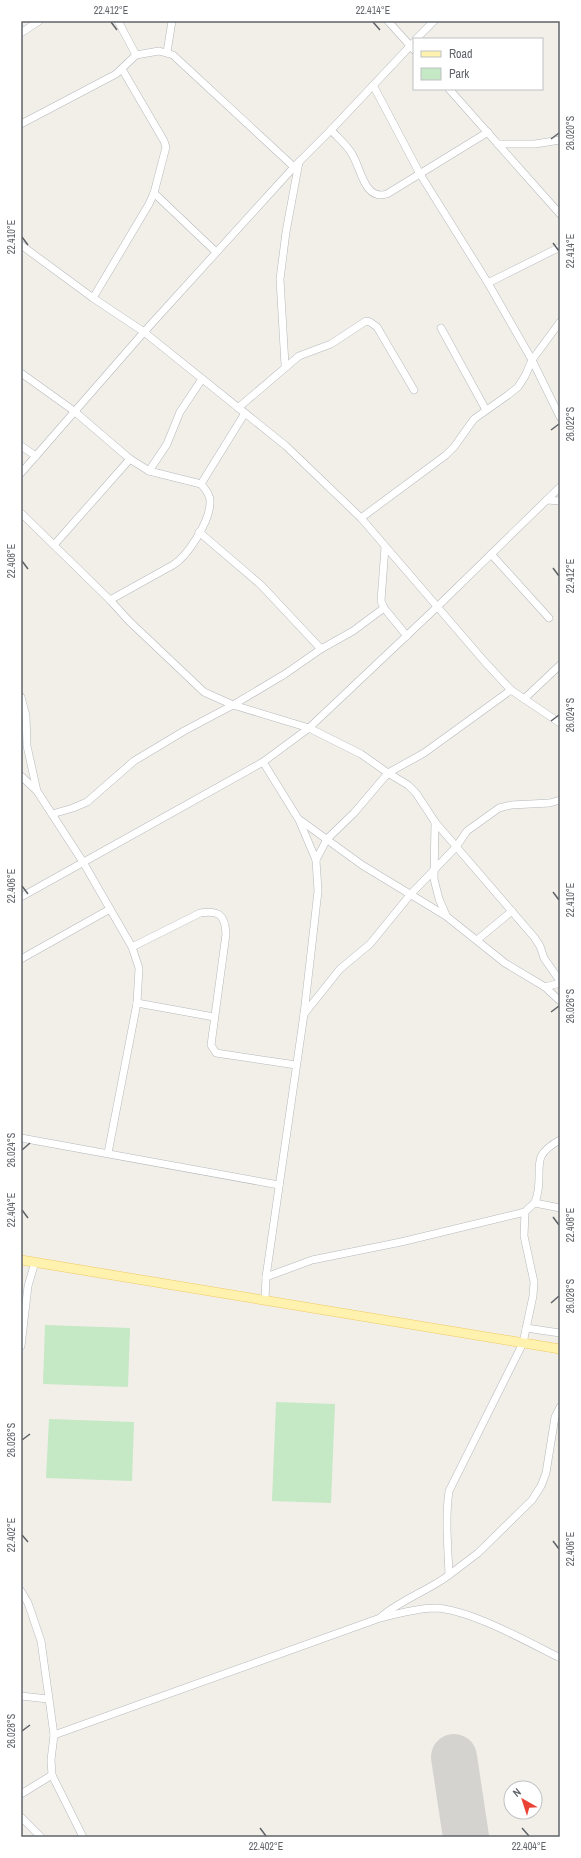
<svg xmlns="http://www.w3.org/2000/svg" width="581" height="1858" viewBox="0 0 581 1858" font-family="'Archivo Narrow',sans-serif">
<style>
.green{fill:#c5e8c5}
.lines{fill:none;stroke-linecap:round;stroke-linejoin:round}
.runway{stroke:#d4d3d0;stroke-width:46}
.minor-casing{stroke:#b5b8bc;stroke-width:8}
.major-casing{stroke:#f2c960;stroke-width:10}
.minor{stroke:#fff;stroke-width:7}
.major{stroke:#fff2af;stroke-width:9}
.ticks{fill:none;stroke:#5f6368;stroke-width:1.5}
.neatline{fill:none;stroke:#5f6368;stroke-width:1.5}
.ticks-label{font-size:10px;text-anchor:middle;fill:#5f6368}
</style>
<rect width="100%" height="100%" fill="#f1efe8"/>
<g class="green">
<polygon points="45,1325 130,1328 128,1387 43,1384"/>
<polygon points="276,1402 335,1404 331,1503 272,1501"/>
<polygon points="49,1419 134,1422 132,1481 46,1478"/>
</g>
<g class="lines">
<polyline class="runway" points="454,1757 466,1837"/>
<g class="minor-casing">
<g id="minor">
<polyline points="118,21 136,55 159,51 173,55 294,167"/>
<polyline points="388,21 414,50"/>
<polyline points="21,33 39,21"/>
<polyline points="416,39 434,21"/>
<polyline points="167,52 172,21"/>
<polyline points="373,85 420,174 488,283 532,360 560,417"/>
<polyline points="449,89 560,214"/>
<polyline points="21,124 116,74 136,55"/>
<path d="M331,130C338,138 347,145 352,154C361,168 364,201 387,194L488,132"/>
<polyline points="498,144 535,144 560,140"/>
<polyline points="154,193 216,252"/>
<polyline points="21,245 93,298 144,332 286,446 361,518 484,661 511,690 560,723"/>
<polyline points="488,283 560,247"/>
<polyline points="93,298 149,204 154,193 166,147 164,141 122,69"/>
<polyline points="441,328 486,410"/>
<polyline points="285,365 280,279 286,232 299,162"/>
<polyline points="21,373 74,411 130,459 149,471 167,444 180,412 202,379"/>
<polyline points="238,408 299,356 331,344 366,321 370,322 377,327 414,390"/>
<polyline points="21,446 36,456"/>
<polyline points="149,471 201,484"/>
<polyline points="21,473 144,332 294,167 331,130 414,42"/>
<polyline points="547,500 560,501"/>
<polyline points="21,513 110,600 129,621 204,692 233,705 309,728 361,754 388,773 424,753 511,690"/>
<polyline points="361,518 446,455 454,447 474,419 508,395 518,387 525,376 532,360 560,322"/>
<polyline points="199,532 261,585 321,649"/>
<polyline points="54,545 130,459"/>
<polyline points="385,547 381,601 384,608 407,636"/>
<polyline points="491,554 549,618"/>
<path d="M110,600L173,565C188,556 209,522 210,504C211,496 206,490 201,484L245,413"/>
<polyline points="21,697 26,716 27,746 37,791 83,862 132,947 139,968 137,1003 108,1153"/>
<polyline points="524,699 560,665"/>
<polyline points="263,762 299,820 316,860 318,891 304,1014 266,1277 265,1300"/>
<polyline points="21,776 37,791"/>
<polyline points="52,814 73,808 87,802 134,761 184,731 233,705 285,674 321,649 353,631 384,608"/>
<polyline points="300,820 362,865 446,916 505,963 545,987 560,1001"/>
<polyline points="435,822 434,879 439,899 446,915"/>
<polyline points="316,860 327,839 354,813 388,773 408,785 416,793 435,822 534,937 540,946 544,958 560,981"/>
<polyline points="21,897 263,762 309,728 437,607 560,487"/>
<polyline points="477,940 512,911"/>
<path d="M132,947L200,913C219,910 225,915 226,934L211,1045L216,1053L296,1065"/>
<polyline points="21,959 110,909"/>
<polyline points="545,987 560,983"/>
<polyline points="137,1003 214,1017"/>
<polyline points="304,1014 340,969 370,944 410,895 456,847 467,831 499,808 511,805 550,803 560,800"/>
<polyline points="21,1138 279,1185"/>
<polyline points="535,1203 560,1208"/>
<path d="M266,1277L312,1260L401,1242L525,1212C528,1208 532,1206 534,1203C537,1200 537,1194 538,1191C542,1164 531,1156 560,1140"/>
<polyline points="526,1328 560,1333"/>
<polyline points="21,1346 28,1286 35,1262"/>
<polyline points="449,1575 478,1553 532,1500 541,1486 546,1473 555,1417 560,1407"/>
<polyline points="21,1591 28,1603 41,1641 54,1735 51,1760 52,1775 83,1837"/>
<path d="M381,1617C402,1599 428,1591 449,1575C448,1547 445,1519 449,1491L523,1343L533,1296L534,1282L524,1236L525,1212"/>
<polyline points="21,1696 48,1699"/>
<path d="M54,1735L380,1618C397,1614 417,1608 435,1608C469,1609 528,1642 560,1658"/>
<polyline points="21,1794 52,1775"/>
<polyline points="21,1817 41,1837"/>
</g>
</g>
<g class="major-casing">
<polyline id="major" points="21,1260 560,1349"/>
</g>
<use href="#minor" class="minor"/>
<use href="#major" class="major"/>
</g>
<path class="ticks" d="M111,22L117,30M373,22L380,30M551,139L559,133M22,237L28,245M553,243L559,251M551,430L559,424M22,561L28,569M553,568L559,576M551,721L559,715M22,886L28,894M553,892L559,900M551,1012L559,1006M22,1150L30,1143M22,1210L28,1218M553,1217L559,1225M551,1303L559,1296M22,1440L30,1434M22,1535L28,1542M553,1541L559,1549M22,1731L30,1725M260,1828L266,1836M522,1828L529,1836"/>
<rect width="581" height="1858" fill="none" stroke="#ffffff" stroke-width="44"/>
<rect x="413" y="38" width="130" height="52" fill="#ffffff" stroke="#bfc1c3"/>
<rect x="421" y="51" width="20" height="6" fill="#fff2af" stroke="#bfc1c3"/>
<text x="449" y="58" font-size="12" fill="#5f6368">Road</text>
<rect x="421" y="68" width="20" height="12" fill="#c5e8c5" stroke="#bfc1c3"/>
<text x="449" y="78" font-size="12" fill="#5f6368">Park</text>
<g transform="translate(523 1800) rotate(321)"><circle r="19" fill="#ffffff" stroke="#bfc1c3"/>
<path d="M0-3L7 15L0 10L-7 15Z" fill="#ea4335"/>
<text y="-6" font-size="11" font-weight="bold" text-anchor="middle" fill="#5f6368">N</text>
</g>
<rect x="22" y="22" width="537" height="1814" class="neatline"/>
<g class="ticks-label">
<text x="111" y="14">22.412°E</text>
<text x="373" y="14">22.414°E</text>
<text transform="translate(570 133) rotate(-90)" y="4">26.020°S</text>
<text transform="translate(11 237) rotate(-90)" y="4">22.410°E</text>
<text transform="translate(570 251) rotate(-90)" y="4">22.414°E</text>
<text transform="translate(570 424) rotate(-90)" y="4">26.022°S</text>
<text transform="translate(11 561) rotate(-90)" y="4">22.408°E</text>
<text transform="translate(570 576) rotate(-90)" y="4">22.412°E</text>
<text transform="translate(570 715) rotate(-90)" y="4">26.024°S</text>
<text transform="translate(11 886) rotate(-90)" y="4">22.406°E</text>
<text transform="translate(570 900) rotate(-90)" y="4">22.410°E</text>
<text transform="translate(570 1006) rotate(-90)" y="4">26.026°S</text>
<text transform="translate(11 1150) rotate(-90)" y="4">26.024°S</text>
<text transform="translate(11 1210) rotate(-90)" y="4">22.404°E</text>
<text transform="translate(570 1225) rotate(-90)" y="4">22.408°E</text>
<text transform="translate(570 1296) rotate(-90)" y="4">26.028°S</text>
<text transform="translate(11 1440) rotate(-90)" y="4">26.026°S</text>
<text transform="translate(11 1535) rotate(-90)" y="4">22.402°E</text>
<text transform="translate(570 1549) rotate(-90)" y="4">22.406°E</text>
<text transform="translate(11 1731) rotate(-90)" y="4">26.028°S</text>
<text x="266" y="1850">22.402°E</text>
<text x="529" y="1850">22.404°E</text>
</g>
</svg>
